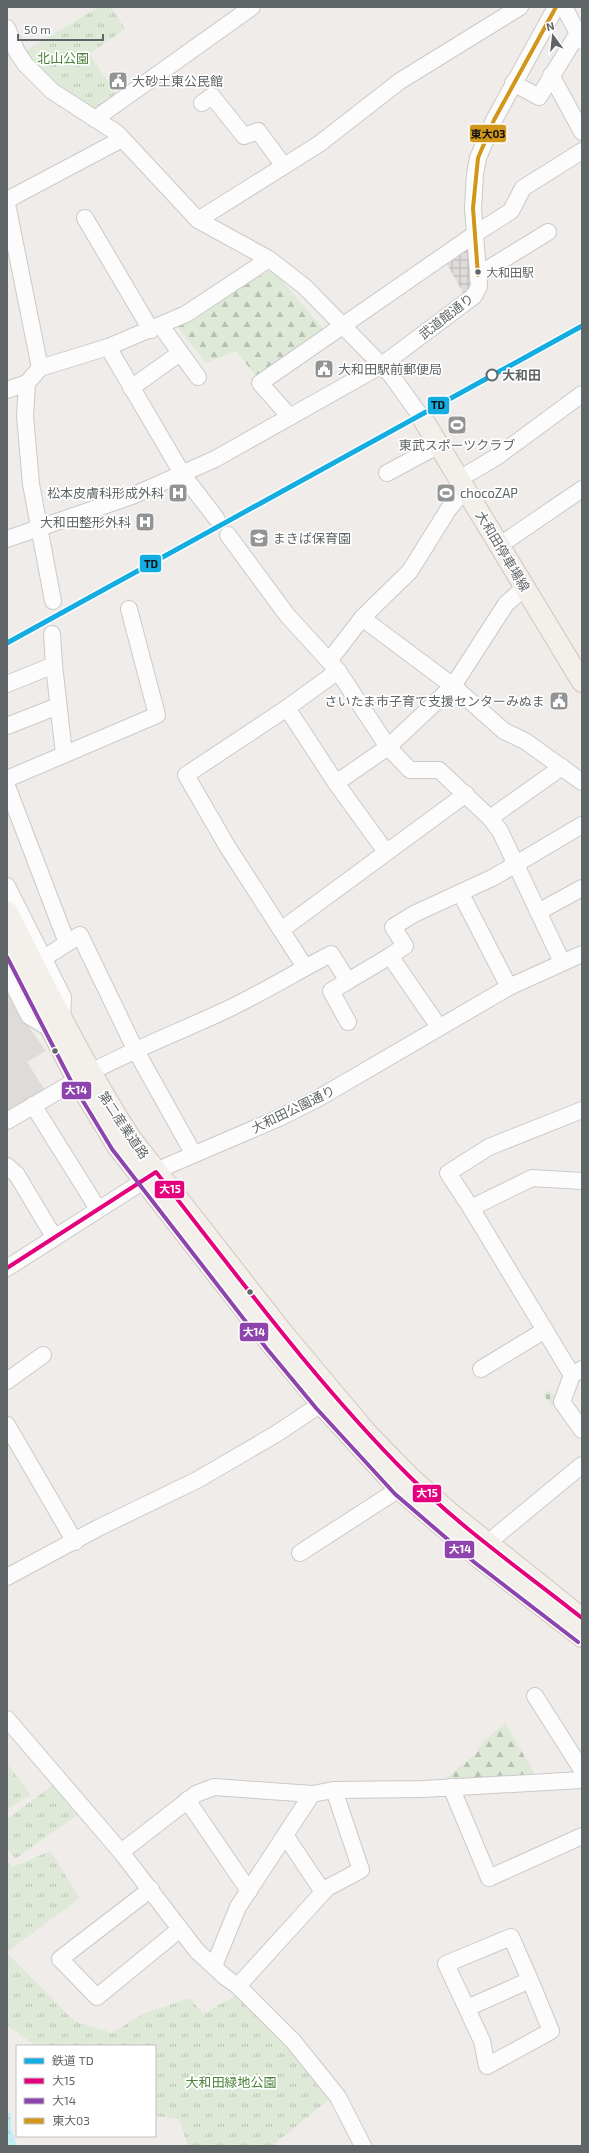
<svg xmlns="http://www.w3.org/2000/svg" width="589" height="2153" viewBox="0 0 589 2153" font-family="'Exo 2','Noto Sans JP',sans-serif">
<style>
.industrial{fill:url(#industrial-grid)}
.education{fill:#dfdbd9}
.grass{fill:url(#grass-tufts)}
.forest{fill:url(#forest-firs)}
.cemetery{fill:url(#cemetery-stones)}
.water{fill:url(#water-ripples)}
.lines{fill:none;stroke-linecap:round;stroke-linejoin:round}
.minor-casing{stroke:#cbcaca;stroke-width:18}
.major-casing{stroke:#d5c6ba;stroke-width:22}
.minor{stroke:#fdfcfc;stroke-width:16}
.major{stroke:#f3efea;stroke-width:20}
.bus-1-casing{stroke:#fff;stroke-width:7}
.bus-2-casing{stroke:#fff;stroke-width:7}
.bus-3-casing{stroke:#fff;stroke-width:7}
.bus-1{stroke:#e5007d;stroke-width:4}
.bus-2{stroke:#8e44ad;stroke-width:4}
.bus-3{stroke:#d1961a;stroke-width:4}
.rail-1-casing{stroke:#fff;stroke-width:8}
.rail-1{stroke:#13ade1;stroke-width:5}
.bus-dot{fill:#606567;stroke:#fff;stroke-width:1.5}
.stop-dot{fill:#fff;stroke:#606567;stroke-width:2}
.labels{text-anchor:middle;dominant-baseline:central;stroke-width:3.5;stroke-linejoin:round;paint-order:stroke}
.bus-label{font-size:12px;fill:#606567;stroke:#fff;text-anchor:start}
.park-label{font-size:13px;fill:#4c823c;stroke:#fff}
.poi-label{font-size:13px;fill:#606567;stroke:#fff;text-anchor:start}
.street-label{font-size:13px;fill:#606567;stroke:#fff}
.stop-label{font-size:13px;font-weight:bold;fill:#606567;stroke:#fff;text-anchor:start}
.line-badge{stroke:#fff;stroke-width:1.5}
.badge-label{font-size:11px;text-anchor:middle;font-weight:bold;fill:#fff}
.pale-badge-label{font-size:11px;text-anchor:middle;font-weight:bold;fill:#111}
</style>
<defs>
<pattern id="industrial-grid" width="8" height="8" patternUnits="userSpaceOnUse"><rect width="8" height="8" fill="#dfdbda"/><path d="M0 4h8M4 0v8" fill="none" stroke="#b8b5b5"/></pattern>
<pattern id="grass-tufts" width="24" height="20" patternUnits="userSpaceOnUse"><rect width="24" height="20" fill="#dee9d7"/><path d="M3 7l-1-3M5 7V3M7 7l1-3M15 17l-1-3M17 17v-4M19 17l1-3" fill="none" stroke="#b7c0b2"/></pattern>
<pattern id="forest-firs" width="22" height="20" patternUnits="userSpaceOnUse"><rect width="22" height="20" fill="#dee9d7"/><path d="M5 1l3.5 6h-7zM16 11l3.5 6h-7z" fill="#b7c0b2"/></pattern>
<pattern id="cemetery-stones" width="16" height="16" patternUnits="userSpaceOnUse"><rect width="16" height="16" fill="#dee9d7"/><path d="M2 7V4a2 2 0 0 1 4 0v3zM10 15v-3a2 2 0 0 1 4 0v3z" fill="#b7c0b2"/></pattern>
<pattern id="water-ripples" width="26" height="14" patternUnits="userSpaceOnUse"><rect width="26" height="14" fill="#c3edf4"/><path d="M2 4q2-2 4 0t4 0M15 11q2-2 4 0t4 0" fill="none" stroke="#a2c4c9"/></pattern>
</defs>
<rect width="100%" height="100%" fill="#efecea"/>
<polygon class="industrial" points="468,246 470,286 464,294 444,259"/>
<polygon class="education" points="7,984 24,1020 46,1051 27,1062 46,1092 7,1114"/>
<g class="grass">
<polygon points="99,7 111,7 125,29 89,54 119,97 98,112 54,85 22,53"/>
<polygon points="7,1764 31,1795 7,1809"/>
<polygon points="53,1785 77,1815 15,1859 7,1848 7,1819"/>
<polygon points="50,1851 80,1898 7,1952 7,1861 13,1867"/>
<polygon points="7,1953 74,2021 112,2033 143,2014 190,1998 203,2014 235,1996 288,2048 328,2100 272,2146 188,2146 179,2119 155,2116 155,2046 36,2046 7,2025"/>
</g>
<g class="forest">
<polygon points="272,269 325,331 278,366 256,376 236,351 206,363 178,327"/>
<polygon points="505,1723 537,1778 446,1784 444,1780 476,1754 481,1744"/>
</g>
<polygon class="cemetery" points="549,1390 557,1398 556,1404 552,1406 543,1395"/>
<polygon class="water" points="7,2112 11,2114 11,2128 17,2146 7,2146"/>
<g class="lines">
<g class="minor-casing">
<g id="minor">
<polyline points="564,7 582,41"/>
<polyline points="7,28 17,52 25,64 52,91 117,133 198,220 269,259 305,287 391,375 424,421"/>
<polyline points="551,75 582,132"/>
<polyline points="513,83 539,97 578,33"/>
<polyline points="202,103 212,96 244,136 258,131 284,166"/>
<polyline points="95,119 252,7"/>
<polyline points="7,200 122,139"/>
<polyline points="7,204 40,368"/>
<polyline points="85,218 151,330"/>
<polyline points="198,220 319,144 400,81 520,7"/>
<polyline points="478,275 548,232"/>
<polyline points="161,326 198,377"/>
<polyline points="108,347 183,475 216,518"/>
<polyline points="131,388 180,353"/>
<polyline points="7,390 27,383"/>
<polyline points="290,417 260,383 475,234 511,211 523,188 582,151"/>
<polyline points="387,473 439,445"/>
<polyline points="459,479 498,456 582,394"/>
<polyline points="228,535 287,615 338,671 388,747 410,770 439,770 490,818 500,831 562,962"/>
<polyline points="7,539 132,496 215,459 382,365 474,296 479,286 473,208 475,174 478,158 494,120 556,7"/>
<polyline points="500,545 582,489"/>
<polyline points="53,601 31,484 25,416 27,383 40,368 108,347 186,314 269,259"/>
<polyline points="362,618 453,686 504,731 525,741 582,782"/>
<polyline points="52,634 54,665"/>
<polyline points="329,661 362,618 410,571 448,510 465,489"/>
<polyline points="7,684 54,665 64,754"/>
<polyline points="287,708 336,783 386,852"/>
<polyline points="7,726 58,706"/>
<polyline points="7,779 157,715 129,609"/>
<polyline points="336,783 388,747 453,686 506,604 525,587"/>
<polyline points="7,786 67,943"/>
<polyline points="490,818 562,767"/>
<polyline points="7,886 63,997 62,1019"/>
<polyline points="461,894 509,987"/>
<polyline points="538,912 582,888"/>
<polyline points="281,930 466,794"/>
<polyline points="44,958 80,935 135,1049 193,1153"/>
<polyline points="305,967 227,846 186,775 287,708 338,671"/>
<polyline points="7,972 29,1016 49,1028"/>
<polyline points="348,1022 331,991 348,981"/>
<polyline points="439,1027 390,956 405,946 393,927 414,914 494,877 582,825"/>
<path d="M91,1072C135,1049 181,1031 226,1010C262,993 296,972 331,954L348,981L390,956"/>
<polyline points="33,1105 98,1209"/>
<polyline points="7,1121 77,1080"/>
<polyline points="7,1166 17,1175 54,1237"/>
<polyline points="471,1208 532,1178 582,1181"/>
<polyline points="7,1268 167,1166 279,1118 317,1099 509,987 582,954"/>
<polyline points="481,1369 545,1330"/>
<polyline points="582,1369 572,1375 562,1402 582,1430"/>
<polyline points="572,1375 471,1208 448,1173 489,1147 582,1110"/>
<polyline points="7,1381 43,1355"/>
<polyline points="7,1425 75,1542"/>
<polyline points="482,1552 496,1536 582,1465"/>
<polyline points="300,1553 399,1489"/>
<polyline points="7,1577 98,1528 197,1480 276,1434 321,1404"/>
<polyline points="535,1696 582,1770"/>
<polyline points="7,1719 121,1852 197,1951 225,1977 238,1986 293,2041 338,2097 363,2146"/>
<polyline points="451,1787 489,1878 582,1836"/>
<polyline points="187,1800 249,1891"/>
<polyline points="285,1835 323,1892"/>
<polyline points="121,1852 196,1794 214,1787 312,1794 334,1790 423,1789 582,1780"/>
<polyline points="151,1889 60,1959 97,1997 180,1929"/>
<polyline points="214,1966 238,1907 312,1794"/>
<polyline points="238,1986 327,1888 361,1870 334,1790"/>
<polyline points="467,2008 530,1980 511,1937 446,1964 482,2041 487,2066 551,2031 530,1980"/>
</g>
</g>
<g class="major-casing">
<g id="major">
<polyline points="424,421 582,682"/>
<path d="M7,911C46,988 84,1065 130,1137L284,1334L368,1434L410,1477L448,1511L582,1618"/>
<polyline points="7,944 77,1080 117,1146 272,1345 321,1404 399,1489 478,1557 582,1637"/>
</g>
</g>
<use href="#minor" class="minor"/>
<use href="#major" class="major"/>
<g class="bus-1-casing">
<path id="bus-1" d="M7,1268L156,1172C237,1275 316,1383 409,1476C461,1528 524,1572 582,1618"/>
</g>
<g class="bus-2-casing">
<polyline id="bus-2" points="7,957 72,1083 112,1149 267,1349 316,1408 395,1494 474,1562 578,1642"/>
</g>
<g class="bus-3-casing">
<polyline id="bus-3" points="478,275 473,208 478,158 494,120 556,7"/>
</g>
<use href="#bus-1" class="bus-1"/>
<use href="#bus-2" class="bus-2"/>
<use href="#bus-3" class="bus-3"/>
<g class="rail-1-casing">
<polyline id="rail-1" points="7,643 582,326"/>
</g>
<use href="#rail-1" class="rail-1"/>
</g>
<defs>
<g id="civic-square" transform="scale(1)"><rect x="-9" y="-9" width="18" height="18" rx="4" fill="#929495" stroke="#fff"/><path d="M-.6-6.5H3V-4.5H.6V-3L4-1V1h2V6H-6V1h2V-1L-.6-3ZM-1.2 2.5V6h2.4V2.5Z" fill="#fff"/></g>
<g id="stadium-square" transform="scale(1)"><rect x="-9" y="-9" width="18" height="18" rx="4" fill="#929495" stroke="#fff"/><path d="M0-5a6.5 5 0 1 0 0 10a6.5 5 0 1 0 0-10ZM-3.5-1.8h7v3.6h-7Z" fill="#fff"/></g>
<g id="hospital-square" transform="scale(1)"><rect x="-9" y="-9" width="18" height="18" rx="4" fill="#929495" stroke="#fff"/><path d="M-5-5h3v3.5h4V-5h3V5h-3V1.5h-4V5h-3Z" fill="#fff"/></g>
<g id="school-square" transform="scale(1)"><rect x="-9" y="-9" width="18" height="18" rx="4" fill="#929495" stroke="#fff"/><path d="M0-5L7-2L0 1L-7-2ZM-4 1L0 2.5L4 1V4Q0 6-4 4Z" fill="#fff"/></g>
</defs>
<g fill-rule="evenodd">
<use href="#civic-square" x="118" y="81"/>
<use href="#civic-square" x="324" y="369"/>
<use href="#stadium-square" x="457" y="425"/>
<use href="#hospital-square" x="178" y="493"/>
<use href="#stadium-square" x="446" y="493"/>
<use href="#hospital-square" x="145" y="522"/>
<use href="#school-square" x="259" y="538"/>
<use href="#civic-square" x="559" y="701"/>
</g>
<g class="bus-dot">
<circle cx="478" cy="272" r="3.5"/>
<circle cx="55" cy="1051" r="3.5"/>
<circle cx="250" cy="1292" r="3.5"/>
</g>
<circle class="stop-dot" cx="492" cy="375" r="5.5"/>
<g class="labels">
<g class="bus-label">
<text x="486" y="272">大和田駅</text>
</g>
<g class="park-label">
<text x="63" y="58">北山公園</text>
<text x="231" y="2082">大和田緑地公園</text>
</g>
<g class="poi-label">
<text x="132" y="81">大砂土東公民館</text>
<text x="338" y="369">大和田駅前郵便局</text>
<text x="457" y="445" text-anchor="middle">東武スポーツクラブ</text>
<text x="164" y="493" text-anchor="end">松本皮膚科形成外科</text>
<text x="460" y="493">chocoZAP</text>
<text x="131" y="522" text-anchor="end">大和田整形外科</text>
<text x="273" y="538">まきば保育園</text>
<text x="545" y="701" text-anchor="end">さいたま市子育て支援センターみぬま</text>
</g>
<g class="street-label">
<text transform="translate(446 316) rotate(-38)">武道館通り</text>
<text transform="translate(503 551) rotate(59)">大和田停車場線</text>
<text transform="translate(293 1109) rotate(-26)">大和田公園通り</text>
<text transform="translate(124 1125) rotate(56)">第二産業道路</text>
</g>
<g class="stop-label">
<text x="502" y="375">大和田</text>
</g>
</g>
<g class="line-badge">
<rect x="469" y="124" width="38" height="19" rx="4" fill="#d1961a"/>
<rect x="427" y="396" width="23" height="19" rx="4" fill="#13ade1"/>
<rect x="139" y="554" width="23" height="19" rx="4" fill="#13ade1"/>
<rect x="61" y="1081" width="31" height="19" rx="4" fill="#8e44ad"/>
<rect x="154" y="1180" width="31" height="19" rx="4" fill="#e5007d"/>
<rect x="239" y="1322" width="30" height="20" rx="4" fill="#8e44ad"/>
<rect x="412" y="1484" width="30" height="19" rx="4" fill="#e5007d"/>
<rect x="444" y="1540" width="31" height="19" rx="4" fill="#8e44ad"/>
</g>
<g class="badge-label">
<text x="76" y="1094">大14</text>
<text x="170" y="1193">大15</text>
<text x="254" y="1336">大14</text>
<text x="427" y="1497">大15</text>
<text x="460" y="1553">大14</text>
</g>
<g class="pale-badge-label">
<text x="488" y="138">東大03</text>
<text x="438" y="409">TD</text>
<text x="151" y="568">TD</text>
</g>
<rect width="589" height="2153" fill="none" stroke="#606567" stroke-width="16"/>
<rect x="16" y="2045" width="140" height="92" fill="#ffffff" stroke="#bfc1c2"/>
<rect x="24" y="2058" width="20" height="6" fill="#13ade1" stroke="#bfc1c2"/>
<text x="52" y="2065" font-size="12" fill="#606567">鉄道 TD</text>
<rect x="24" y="2078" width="20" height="6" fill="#e5007d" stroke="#bfc1c2"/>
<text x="52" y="2085" font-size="12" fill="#606567">大15</text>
<rect x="24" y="2098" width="20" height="6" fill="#8e44ad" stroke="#bfc1c2"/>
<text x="52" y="2105" font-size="12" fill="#606567">大14</text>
<rect x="24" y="2118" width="20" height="6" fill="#d1961a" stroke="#bfc1c2"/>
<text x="52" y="2125" font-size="12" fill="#606567">東大03</text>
<g transform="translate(553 36) rotate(345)" stroke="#ffffff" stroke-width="3" paint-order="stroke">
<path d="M0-3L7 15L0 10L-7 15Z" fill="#606567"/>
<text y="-6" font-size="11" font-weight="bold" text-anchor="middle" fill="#606567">N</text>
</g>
<path d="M18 34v6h85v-6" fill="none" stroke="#606567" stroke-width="2"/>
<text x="24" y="34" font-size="12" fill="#606567" stroke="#ffffff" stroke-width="3" paint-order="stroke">50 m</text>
</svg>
